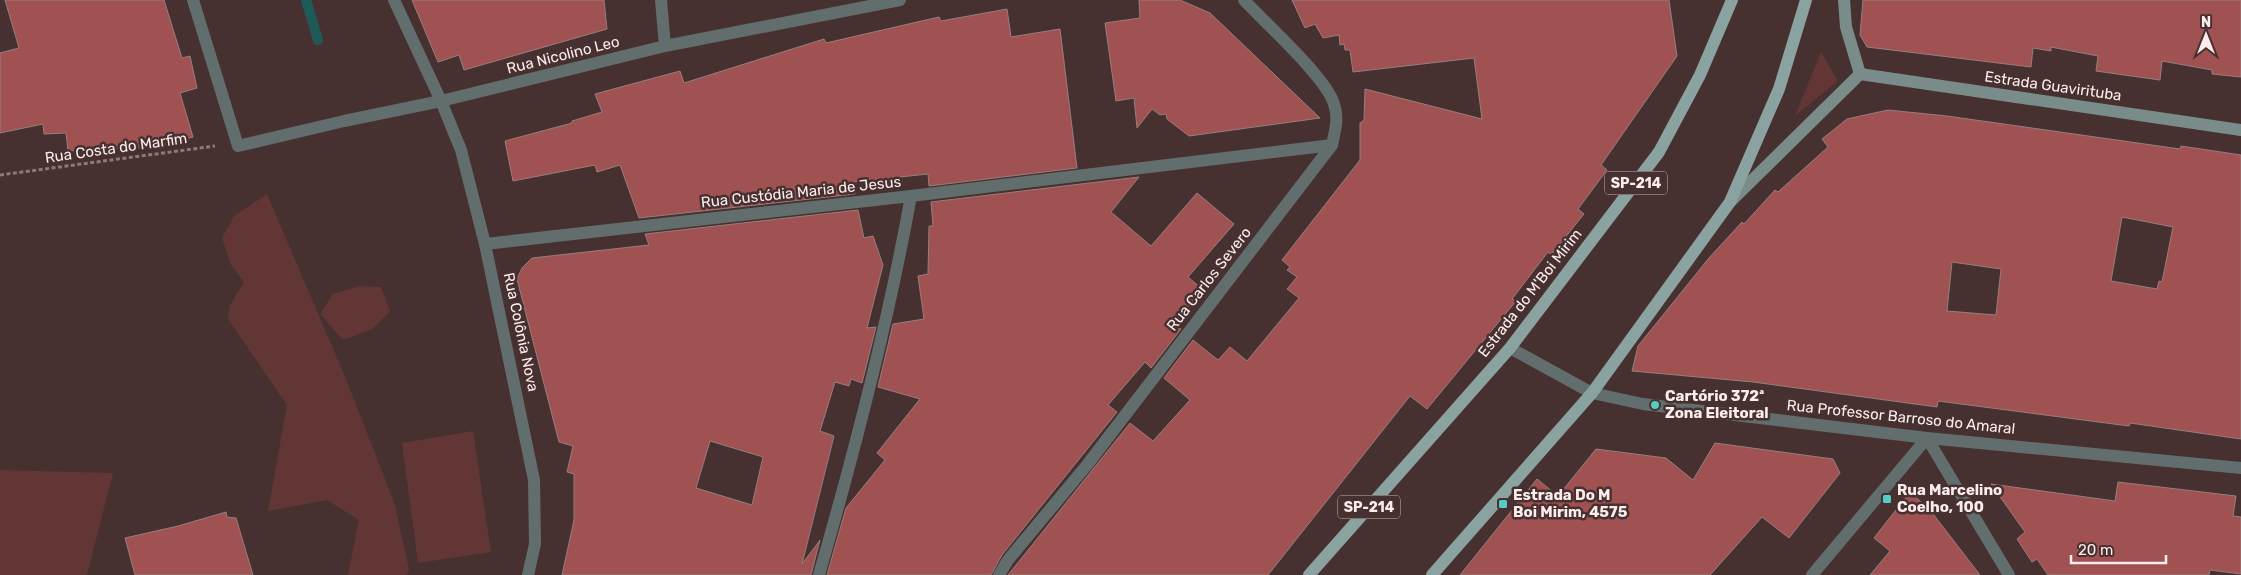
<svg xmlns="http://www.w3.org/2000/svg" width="2241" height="575" viewBox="0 0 2241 575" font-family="Rubik,sans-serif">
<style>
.green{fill:#613635}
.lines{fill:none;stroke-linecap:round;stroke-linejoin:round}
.stream{stroke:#1e5b58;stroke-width:10}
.building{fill:#9f5251;stroke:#987e7c;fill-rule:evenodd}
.path{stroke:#8c7978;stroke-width:3;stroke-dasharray:4 2.5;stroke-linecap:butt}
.street{stroke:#626e6d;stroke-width:12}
.secondary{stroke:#798c8a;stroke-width:12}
.primary{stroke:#8aa3a1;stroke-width:12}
.poi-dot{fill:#54cdc7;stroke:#473130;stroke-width:2}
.labels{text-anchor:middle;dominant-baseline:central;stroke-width:5;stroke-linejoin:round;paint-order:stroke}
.shield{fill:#473130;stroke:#c6b5b4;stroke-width:1}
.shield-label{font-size:14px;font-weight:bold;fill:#fcedec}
.street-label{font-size:15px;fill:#fcedec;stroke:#473130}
.poi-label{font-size:15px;font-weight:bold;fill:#fcedec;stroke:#473130;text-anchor:start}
</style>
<rect width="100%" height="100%" fill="#473130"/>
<g class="green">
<polygon points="1821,52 1838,81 1795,116"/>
<polygon points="267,194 346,379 394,502 409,569 407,575 348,575 359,520 327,500 268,511 287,405 228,319 230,305 244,282 231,265 222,238 234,216"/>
<polygon points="360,286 381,287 390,311 372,329 343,340 320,314 333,294"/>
<polygon points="473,431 491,552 418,563 402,443"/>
<polygon points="0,470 113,473 87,575 0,575"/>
</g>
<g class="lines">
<polyline class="stream" points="306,0 318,40"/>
</g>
<g class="building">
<polygon points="5,0 164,0 182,58 190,56 197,88 180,93 193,137 157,147 68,151 66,133 44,134 43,124 0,133 0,53 19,48"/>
<polygon points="412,0 604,0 607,29 464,70 459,55 438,62"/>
<polygon points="1139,0 1180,0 1210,13 1320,118 1189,136 1167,119 1166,114 1160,115 1152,109 1137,128 1134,98 1116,101 1105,23 1140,18"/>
<polygon points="1292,0 1669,0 1677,56 1601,165 1607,170 1578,209 1584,214 1551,255 1548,252 1512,299 1516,301 1427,409 1410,396 1268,575 1008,575 1130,423 1153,441 1190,400 1164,378 1193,340 1218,360 1230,347 1247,361 1299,298 1287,289 1297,277 1287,270 1290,267 1282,260 1360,160 1360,123 1364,120 1365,89 1482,119 1474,58 1353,72 1350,50 1345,50 1344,44 1340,45 1339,35 1323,38 1315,24 1305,28"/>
<polygon points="1863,0 2241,0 2241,77 2212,74 2212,70 2162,61 2160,80 2096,71 2098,56 2051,47 2051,51 2033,48 2031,67 1867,47 1860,35"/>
<polygon points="1007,9 1011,37 1060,29 1077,168 929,186 928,174 853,182 855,194 639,218 620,165 597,172 595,165 513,181 505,141 572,123 572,121 602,112 595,94 680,71 684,83 824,39 826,43 939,17 941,21"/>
<path d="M1888,110L1947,116L2180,149L2181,146L2241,155V439L2130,423L2129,426L1938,401L1937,407L1753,382L1632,371L1638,346L1709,258L1742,222L1744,224L1775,190L1778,192L1828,147L1822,139L1847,119ZM2122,217L2173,227L2162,282L2159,281L2157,289L2111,281ZM1952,262L2001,269L1996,315L1947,311Z"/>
<polygon points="1139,177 1111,212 1151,246 1197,193 1234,224 1188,277 1202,289 1174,324 1181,329 1151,368 1145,362 1108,405 1117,412 1002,555 991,575 827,575 846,508 885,460 877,453 920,399 878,387 893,324 924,319 918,276 928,274 929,226 933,226 931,202"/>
<path d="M858,210L864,238L873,236L883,265L867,328L876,327L862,383L851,379L849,386L835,382L820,431L834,436L802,564L820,540L811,575H562L574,520V474L567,472L573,446L559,442L517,279L522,268L532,258L649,245L645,234ZM710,441L763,457L752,505L696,488Z"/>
<polygon points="1715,443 1833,459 1840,473 1789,538 1762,517 1710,575 1460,575 1537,479 1558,496 1596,449 1666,458 1693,480"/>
<polygon points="2118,482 2236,496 2233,516 2241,517 2241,574 2210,570 2209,575 2048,575 2037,559 2032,562 2017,539 2025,532 1991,484 2115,501"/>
<polygon points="1910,492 1930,510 1980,575 1870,575 1890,551 1874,538"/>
<polygon points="226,512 227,517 236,518 253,575 135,575 125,538 178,526"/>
</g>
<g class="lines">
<polyline class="path" points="0,175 215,146"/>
<g class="street">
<polyline points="193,0 238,146 344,121 441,101 665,46 900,0"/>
<polyline points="394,0 441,101 461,150 485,244 534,480 535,544 528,575"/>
<polyline points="661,0 665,46"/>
<polyline points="911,196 1332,145"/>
<path d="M485,244L911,196C888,324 855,450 819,575"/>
<polyline points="1510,348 1592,393 1643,404 1927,438 2241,468"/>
<polyline points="1927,438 2009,575"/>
<path d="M999,575L1008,560L1087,465L1332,145C1335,131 1339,118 1334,104C1326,77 1265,23 1244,0"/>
<polyline points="1812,575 1927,438"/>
</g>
<g class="secondary">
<polyline points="1844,0 1846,27 1860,74"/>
<polyline points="1860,74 2241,130"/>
<polyline points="1730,202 1860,74"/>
</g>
<g class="primary">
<polyline points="1309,575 1510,348 1659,152 1700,75 1732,0"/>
<polyline points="1432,575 1592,393 1730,202 1779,89 1806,0"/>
</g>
</g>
<g class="poi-dot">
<circle cx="1655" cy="405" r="5"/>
<rect x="1882" y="494" width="10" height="10" rx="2.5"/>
<rect x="1498" y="499" width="10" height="10" rx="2.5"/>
</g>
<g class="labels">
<g class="shield">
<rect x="1605" y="171.5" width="62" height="23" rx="4"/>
<rect x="1338" y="495.5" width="62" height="23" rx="4"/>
</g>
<g class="shield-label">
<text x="1636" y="183">SP-214</text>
<text x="1369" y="507">SP-214</text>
</g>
<g class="street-label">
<text transform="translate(563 55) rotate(-14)">Rua Nicolino Leo</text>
<text transform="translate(2053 86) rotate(8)">Estrada Guavirituba</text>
<text transform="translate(116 148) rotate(-8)">Rua Costa do Marfim</text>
<text transform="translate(801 192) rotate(-6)">Rua Custódia Maria de Jesus</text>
<text transform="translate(1209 279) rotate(-52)">Rua Carlos Severo</text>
<text transform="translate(1530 293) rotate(-52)">Estrada do M'Boi Mirim</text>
<text transform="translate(521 332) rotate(78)">Rua Colônia Nova</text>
<text transform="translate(1901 417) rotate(6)">Rua Professor Barroso do Amaral</text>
</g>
<g class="poi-label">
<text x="1665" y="396">Cartório 372ª<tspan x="1665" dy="17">Zona Eleitoral</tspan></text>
<text x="1897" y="490">Rua Marcelino<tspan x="1897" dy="17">Coelho, 100</tspan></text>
<text x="1513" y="495">Estrada Do M<tspan x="1513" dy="17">Boi Mirim, 4575</tspan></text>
</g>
</g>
<g transform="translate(2206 35)" stroke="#473130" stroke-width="4" paint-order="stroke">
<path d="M0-4L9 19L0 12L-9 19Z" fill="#fcedec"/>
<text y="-8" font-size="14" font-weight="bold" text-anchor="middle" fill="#fcedec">N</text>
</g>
<path d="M2071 555v8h95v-8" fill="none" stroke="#fcedec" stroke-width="2.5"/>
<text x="2078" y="555" font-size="15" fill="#fcedec" stroke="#473130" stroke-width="4" paint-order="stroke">20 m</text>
</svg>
